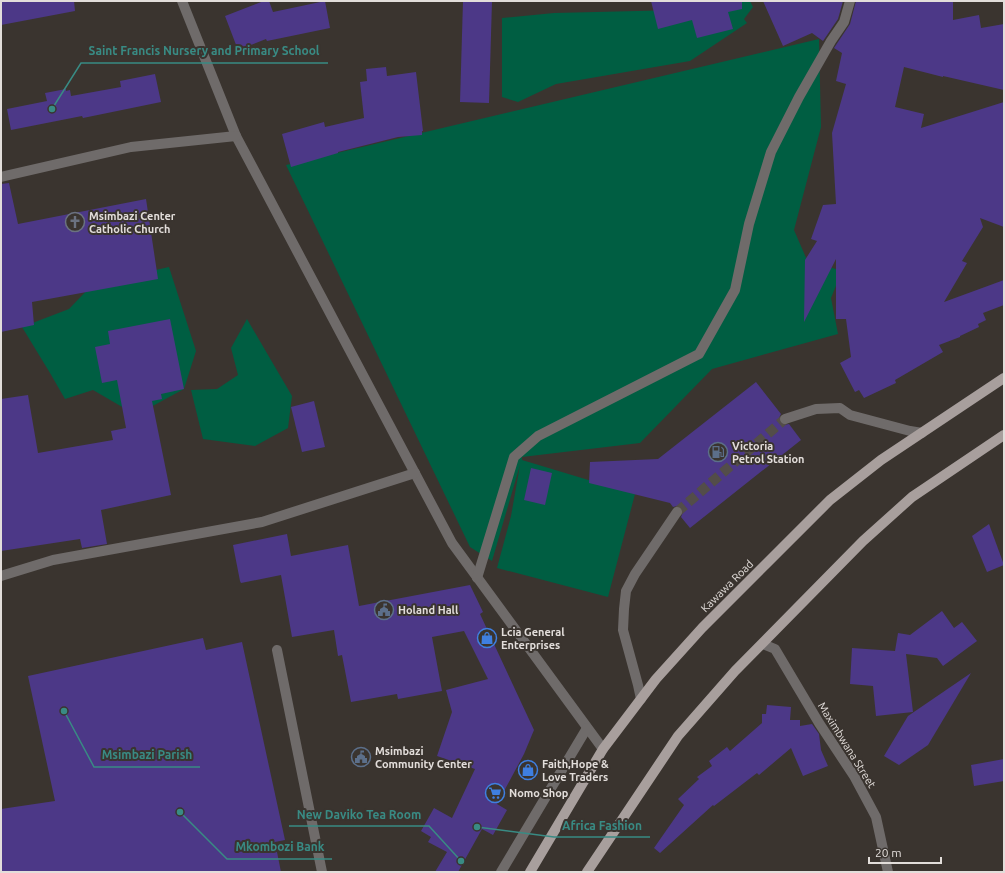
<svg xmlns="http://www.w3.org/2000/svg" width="1005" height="873" viewBox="0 0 1005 873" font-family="Ubuntu,sans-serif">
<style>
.green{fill:#005e42}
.building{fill:#4c3887}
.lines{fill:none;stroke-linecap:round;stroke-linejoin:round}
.minor-tunnel{stroke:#534d49;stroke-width:10;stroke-dasharray:10 5;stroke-linecap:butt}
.minor{stroke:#6f6b6a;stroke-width:10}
.major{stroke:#a89f9d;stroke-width:10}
.labels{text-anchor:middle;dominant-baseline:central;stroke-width:4;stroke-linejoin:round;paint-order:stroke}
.poi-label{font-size:11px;font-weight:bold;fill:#e2ddda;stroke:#3a342f;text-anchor:start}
.street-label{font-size:11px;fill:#e2ddda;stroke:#3a342f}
.leader{fill:none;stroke:#398b84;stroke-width:1.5}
.callout-dot{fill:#398b84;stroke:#3a342f;stroke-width:1.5}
.callout-label{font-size:12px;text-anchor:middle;font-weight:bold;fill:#398b84;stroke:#3a342f;stroke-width:4;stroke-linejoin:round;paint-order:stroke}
</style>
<rect width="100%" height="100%" fill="#3a342f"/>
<g class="green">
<polygon points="677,1 750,1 753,7 744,19 747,23 690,61 556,84 518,102 502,97 502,18 554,13 679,10"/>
<polygon points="819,39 821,127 794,230 807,260 842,271 831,298 838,334 712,369 640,443 522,457 522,460 635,494 608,597 497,568 511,516 520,465 492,561 470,547 286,165"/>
<polygon points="169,267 196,351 184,389 136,415 93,390 65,399 50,373 22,327 69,309 93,284"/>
<polygon points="247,319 292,396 288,428 255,446 203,439 191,390 217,389 238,375 231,348"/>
</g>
<g class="building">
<polygon points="1,1 74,1 75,11 1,25"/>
<polygon points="264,1 269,1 273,12 325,1 330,28 267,41 266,39 238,50 225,16"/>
<polygon points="463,1 492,1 489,103 460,102"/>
<polygon points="651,1 742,1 742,9 728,12 733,29 697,38 692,20 658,29"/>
<polygon points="763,1 843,1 838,19 823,41 812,33 783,46"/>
<polygon points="856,1 953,1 953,20 979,15 981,28 1004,24 1004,90 943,76 943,77 904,67 895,107 924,114 921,128 1004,102 1004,227 980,218 983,227 962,261 967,263 944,302 1004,280 1004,305 983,313 986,320 978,324 979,327 960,336 960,337 939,345 943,352 895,380 896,383 864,398 859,390 855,392 840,363 851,357 846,319 836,319 836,259 804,322 805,260 817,241 811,239 823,205 836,204 832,133 846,84 836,81 842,53 834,48 850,24"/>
<polygon points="386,67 387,76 416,72 423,131 422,131 422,135 398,137 338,152 338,153 291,167 282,134 324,122 325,127 364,118 360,82 367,81 366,69"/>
<polygon points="155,74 161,102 83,118 82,116 11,130 7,109 47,101 45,93 66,89 66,91 70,90 71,96 121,87 120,81"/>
<polygon points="9,183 18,224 146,199 158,279 32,302 34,325 1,332 1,184"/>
<polygon points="170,319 184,389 161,394 162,399 152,401 171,495 101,510 107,544 82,548 80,539 1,551 1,399 28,395 38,453 113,440 111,431 126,428 117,380 102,383 95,347 110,344 108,331"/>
<polygon points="756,382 781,414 779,418 780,424 784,425 789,424 801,440 690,528 681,517 683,512 683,509 680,506 677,506 673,507 670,503 589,483 590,462 658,459"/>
<polygon points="314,401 325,447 302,452 291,407"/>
<polygon points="531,468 552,473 545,505 524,500"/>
<polygon points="989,524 1004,565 987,572 972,536"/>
<polygon points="287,534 291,556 348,545 359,606 470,585 483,612 480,614 534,730 524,754 497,804 507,810 493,835 482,829 458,872 435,872 447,852 428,842 431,837 421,831 434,808 452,818 475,769 437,756 452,712 446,690 488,679 464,631 432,637 442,691 398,699 397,694 351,702 342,655 338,656 334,630 292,637 281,575 241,583 240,581 233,545"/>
<polygon points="942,611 954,628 962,622 977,641 943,666 937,658 906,654 913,712 876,716 873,686 850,684 852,648 895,651 898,633 910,635"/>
<polygon points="203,638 206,650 242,642 285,840 275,842 281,872 1,872 1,809 55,801 28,676"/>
<polygon points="971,673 928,745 899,765 884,756 908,716"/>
<polygon points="767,705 791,707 790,720 800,720 800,726 812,724 819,734 821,750 828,766 803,776 791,748 759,775 757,773 714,806 713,805 660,853 654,848 684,805 678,799 699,779 697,777 712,766 709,761 727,747 730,751 762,723 762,714 766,714"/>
<polygon points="1004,759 1004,781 974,786 971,765"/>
</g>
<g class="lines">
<polyline class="minor-tunnel" points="677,512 785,419"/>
<g class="minor">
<polyline points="182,1 236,136 452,543 603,749"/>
<polyline points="1,177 131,147 236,136"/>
<polyline points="785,419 816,409 840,408 850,415 910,431 922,433"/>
<polyline points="1,576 53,560 262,522 415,473"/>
<polyline points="477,578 514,457 538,436 699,354 735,290 749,224 771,152 799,97 831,41 844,22 850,1"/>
<polyline points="763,644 775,649 819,723 854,776 876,817 888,872"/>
<polyline points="277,650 322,872"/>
<polyline points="641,699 638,685 623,630 624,609 626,591 635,574 677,512"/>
<polyline points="501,872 587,728"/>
</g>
<g class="major">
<polyline points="530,872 603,749 656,679 702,628 830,500 881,460 1004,378"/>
<polyline points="587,872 678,736 735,671 863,541 912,497 1004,435"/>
</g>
</g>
<defs>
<g id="church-ring" transform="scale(1)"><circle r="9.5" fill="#3a342f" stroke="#6b7280" stroke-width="1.5"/><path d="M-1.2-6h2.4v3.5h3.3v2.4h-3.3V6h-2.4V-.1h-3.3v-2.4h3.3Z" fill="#6b7280"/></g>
<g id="fuel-ring" transform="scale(1)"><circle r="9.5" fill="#3a342f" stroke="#5c6f8a" stroke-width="1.5"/><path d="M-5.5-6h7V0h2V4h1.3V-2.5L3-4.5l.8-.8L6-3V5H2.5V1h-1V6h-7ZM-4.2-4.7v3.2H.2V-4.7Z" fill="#5c6f8a"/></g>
<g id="civic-ring" transform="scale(1)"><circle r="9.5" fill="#3a342f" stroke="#5c6f8a" stroke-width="1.5"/><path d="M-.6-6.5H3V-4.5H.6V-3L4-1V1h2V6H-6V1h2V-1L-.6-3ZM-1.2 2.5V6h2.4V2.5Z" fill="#5c6f8a"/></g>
<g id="shop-ring" transform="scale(1)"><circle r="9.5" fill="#3a342f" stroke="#3f7fe0" stroke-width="1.5"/><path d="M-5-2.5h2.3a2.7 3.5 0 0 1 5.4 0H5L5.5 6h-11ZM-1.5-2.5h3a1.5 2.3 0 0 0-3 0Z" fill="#3f7fe0"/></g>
<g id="supermarket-ring" transform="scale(1)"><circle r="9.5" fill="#3a342f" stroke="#3f7fe0" stroke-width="1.5"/><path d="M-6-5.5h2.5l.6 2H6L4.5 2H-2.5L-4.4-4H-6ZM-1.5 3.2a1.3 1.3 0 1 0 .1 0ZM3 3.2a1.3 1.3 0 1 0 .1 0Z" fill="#3f7fe0"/></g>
</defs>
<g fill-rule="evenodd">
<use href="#church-ring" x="75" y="222"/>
<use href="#fuel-ring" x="718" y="452"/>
<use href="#civic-ring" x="384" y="610"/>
<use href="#shop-ring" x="487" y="638"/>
<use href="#civic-ring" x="361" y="757"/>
<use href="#shop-ring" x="528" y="770"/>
<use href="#supermarket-ring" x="495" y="793"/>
</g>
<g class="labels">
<g class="poi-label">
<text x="89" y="216">Msimbazi Center<tspan x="89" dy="13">Catholic Church</tspan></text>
<text x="732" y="446">Victoria<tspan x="732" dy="13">Petrol Station</tspan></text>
<text x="398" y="610">Holand Hall</text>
<text x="501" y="632">Lcia General<tspan x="501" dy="13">Enterprises</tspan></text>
<text x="375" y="751">Msimbazi<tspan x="375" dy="13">Community Center</tspan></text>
<text x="542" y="764">Faith,Hope &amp;<tspan x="542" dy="13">Love Traders</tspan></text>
<text x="509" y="793">Nomo Shop</text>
</g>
<g class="street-label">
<text transform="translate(727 586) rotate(-45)">Kawawa Road</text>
<text transform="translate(847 745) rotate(58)">Maximbwana Street</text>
</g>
</g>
<path class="leader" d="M52 109L81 63H328M64 711L94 767H200M461 861L429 826H289M477 827L554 837H650M180 812L227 859H332"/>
<g class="callout-dot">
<circle cx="52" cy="109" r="4"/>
<circle cx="64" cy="711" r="4"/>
<circle cx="461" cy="861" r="4"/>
<circle cx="477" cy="827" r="4"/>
<circle cx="180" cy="812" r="4"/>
</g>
<g class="callout-label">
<text x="204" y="55">Saint Francis Nursery and Primary School</text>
<text x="147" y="759">Msimbazi Parish</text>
<text x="359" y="819">New Daviko Tea Room</text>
<text x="602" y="830">Africa Fashion</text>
<text x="280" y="851">Mkombozi Bank</text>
</g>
<rect width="1005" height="873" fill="none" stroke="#e2ddda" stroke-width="4"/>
<path d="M869 857v6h72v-6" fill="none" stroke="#e2ddda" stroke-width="2"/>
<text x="875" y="857" font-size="12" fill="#e2ddda" stroke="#3a342f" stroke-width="3" paint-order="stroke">20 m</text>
</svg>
